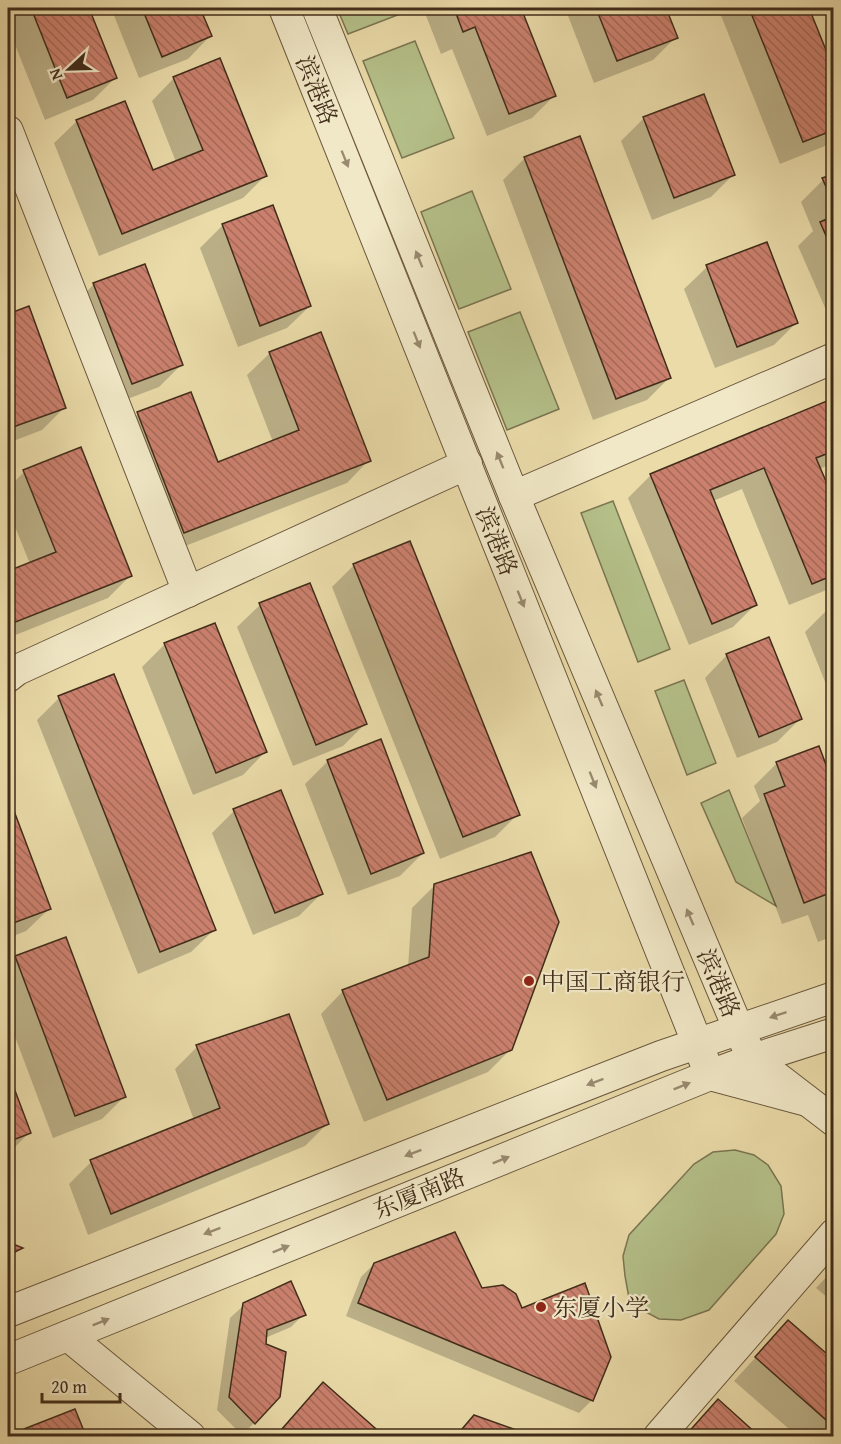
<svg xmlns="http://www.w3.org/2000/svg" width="841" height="1444" viewBox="0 0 841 1444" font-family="'Gentium Book Plus','Noto Serif SC',serif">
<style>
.park{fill:#b5c089;stroke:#7b7652;stroke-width:1.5}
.shadow{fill:#0003}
.building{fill:url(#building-back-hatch);stroke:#412d1a;stroke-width:1.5}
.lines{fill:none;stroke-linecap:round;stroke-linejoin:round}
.minor-casing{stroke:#6b583e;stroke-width:32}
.minor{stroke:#f1e8c7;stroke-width:30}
.oneway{fill:#998a70}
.poi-dot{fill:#8f2418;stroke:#f1e8c7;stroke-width:2}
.labels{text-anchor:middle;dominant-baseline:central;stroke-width:4.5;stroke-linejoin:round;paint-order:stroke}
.street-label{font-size:24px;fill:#412d1a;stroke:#f1e8c7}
.poi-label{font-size:24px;fill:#412d1a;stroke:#f1e8c7;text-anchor:start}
</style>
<defs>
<pattern id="building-back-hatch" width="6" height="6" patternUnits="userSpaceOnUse" patternTransform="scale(1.5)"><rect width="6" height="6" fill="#ca806d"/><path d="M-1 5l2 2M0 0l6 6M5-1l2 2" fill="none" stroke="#a66959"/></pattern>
</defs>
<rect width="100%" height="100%" fill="#eadba9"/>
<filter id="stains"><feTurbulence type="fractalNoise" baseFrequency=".00333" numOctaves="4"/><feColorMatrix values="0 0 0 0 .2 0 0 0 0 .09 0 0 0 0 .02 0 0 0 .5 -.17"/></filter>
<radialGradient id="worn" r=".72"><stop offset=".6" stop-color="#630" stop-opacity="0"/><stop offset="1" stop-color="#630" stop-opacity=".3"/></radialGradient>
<g class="park">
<polygon points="337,8 397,8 400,14 348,34"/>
<polygon points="415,41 454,138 402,158 363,61"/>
<polygon points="472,191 511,289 459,309 421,212"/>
<polygon points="520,312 559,409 507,430 468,332"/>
<polygon points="613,501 670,649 638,662 581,513"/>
<polygon points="684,680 716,763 687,775 655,691"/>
<polygon points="729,790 776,906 736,882 701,803"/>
<polygon points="735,1150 754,1155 768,1165 781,1186 784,1214 776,1234 709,1310 681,1320 659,1319 642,1310 629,1298 625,1276 623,1256 629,1235 694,1164 713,1152"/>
</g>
<g class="shadow">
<polygon points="8,8 87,8 115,78 93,100 45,120 8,27"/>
<polygon points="111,8 199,8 210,36 188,59 139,78"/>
<polygon points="423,8 519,8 554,96 532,118 487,136 452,49 441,54"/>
<polygon points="565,8 664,8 676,37 653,60 594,83"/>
<polygon points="718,8 807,8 834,74 834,140 830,144 780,164"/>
<polygon points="174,78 265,176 243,198 99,256 54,143 77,121 153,172 176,162 152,101"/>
<polygon points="644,118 734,174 711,197 652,220 621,141"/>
<polygon points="525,158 669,378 647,400 593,420 503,180"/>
<polygon points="834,175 834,318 830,319 798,246 813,231 801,202 823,180"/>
<polygon points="272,207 310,306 287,328 238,347 200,248 222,226"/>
<polygon points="707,267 797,322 774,345 715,368 684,289"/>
<polygon points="94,284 181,365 159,387 109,406 72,307"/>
<polygon points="28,308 64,408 42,430 8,443 8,316"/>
<polygon points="270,353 369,460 347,483 162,555 116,436 138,414 217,464 273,442 247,375"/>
<polygon points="834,400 834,463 819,469 834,503 834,587 789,605 742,489 713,501 755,605 733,627 689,645 628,498 651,475"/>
<polygon points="24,472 131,575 108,598 8,638 8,573 30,564 8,509 8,488"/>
<polygon points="354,565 518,814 495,837 440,859 332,587"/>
<polygon points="309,585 365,724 343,746 293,766 237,627 260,605"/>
<polygon points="834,607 834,704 805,632 827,610"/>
<polygon points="214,625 265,752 243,775 193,795 142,667 164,645"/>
<polygon points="727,655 800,719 777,742 737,758 705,678"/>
<polygon points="59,698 214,930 191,952 138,974 37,720"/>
<polygon points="328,761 423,853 400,876 348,895 305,784"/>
<polygon points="777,763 834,791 834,936 818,942 808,915 782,924 742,818 760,801 754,786"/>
<polygon points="8,799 49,909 26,931 8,938"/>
<polygon points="234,811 322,893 299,916 253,935 212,833"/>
<polygon points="434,886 511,1049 488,1072 364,1122 321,1014 343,991 408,967 412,908"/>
<polygon points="65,939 125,1096 102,1119 53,1138 8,1018 8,966 16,958"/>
<polygon points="197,1047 327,1124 305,1146 88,1235 69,1184 91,1162 194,1120 175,1069"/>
<polygon points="8,1076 29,1133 8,1154"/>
<polygon points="8,1243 20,1249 8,1261"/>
<polygon points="374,1264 482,1289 521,1310 592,1400 579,1413 346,1316 361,1277"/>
<polygon points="834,1269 834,1303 816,1288"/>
<polygon points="244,1305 304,1314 291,1327 265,1338 254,1423 242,1435 217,1410 230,1318"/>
<polygon points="788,1322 834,1362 834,1436 797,1436 734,1381"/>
<polygon points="323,1384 382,1436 275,1436"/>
<polygon points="718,1401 757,1436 684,1436"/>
<polygon points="74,1411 85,1436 19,1436 25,1430"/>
<polygon points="474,1417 528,1436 456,1436"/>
<polygon points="8,1421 14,1436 8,1436"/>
</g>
<g class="building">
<polygon points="31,8 89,8 117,78 67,98"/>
<polygon points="142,8 200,8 212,36 162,57"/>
<polygon points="454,8 521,8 556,96 509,114 475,27 463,32"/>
<polygon points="596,8 666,8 678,38 617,61"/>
<polygon points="749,8 809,8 834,70 834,130 803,142"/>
<polygon points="220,58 267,176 122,234 76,120 125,101 153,170 203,150 173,77"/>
<polygon points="704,94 735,175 674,198 643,117"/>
<polygon points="580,136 671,378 616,399 524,157"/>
<polygon points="834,174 834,204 822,178"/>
<polygon points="273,205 311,306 260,326 222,224"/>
<polygon points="834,216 834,254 820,222"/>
<polygon points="767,242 798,323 737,347 706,265"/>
<polygon points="145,264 183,365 132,384 93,283"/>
<polygon points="29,306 66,408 13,427 8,412 8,314"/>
<polygon points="321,332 371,461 184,533 137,412 191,392 218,462 299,430 269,352"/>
<polygon points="834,398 834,451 816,458 834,500 834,575 812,584 764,468 710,490 757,605 712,624 650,474"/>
<polygon points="81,447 132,576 8,625 8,571 56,552 23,470"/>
<polygon points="410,541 520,815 463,837 353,564"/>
<polygon points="310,583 367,724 316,745 259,603"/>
<polygon points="215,623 267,752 216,773 164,643"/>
<polygon points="769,637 802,719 759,737 726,654"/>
<polygon points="114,674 216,930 160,952 58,696"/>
<polygon points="381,739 424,853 371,874 327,760"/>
<polygon points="819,746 834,786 834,902 830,893 804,903 764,794 785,786 776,762"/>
<polygon points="281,790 323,894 275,913 233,809"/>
<polygon points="8,795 51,909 8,925"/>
<polygon points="531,852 559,922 512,1050 387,1100 342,990 429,957 434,884"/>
<polygon points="66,937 126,1097 75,1116 15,956"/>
<polygon points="289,1014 329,1124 111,1214 90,1160 220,1108 196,1045"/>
<polygon points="8,1072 31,1133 8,1142"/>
<polygon points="455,1232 482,1288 503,1285 516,1294 522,1308 585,1283 611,1357 593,1401 358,1303 374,1263"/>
<polygon points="8,1242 23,1248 8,1255"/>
<polygon points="291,1281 306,1315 267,1330 266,1344 286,1352 280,1397 255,1424 229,1397 243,1303"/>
<polygon points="788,1320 834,1360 834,1427 755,1357"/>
<polygon points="323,1382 384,1436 291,1436 282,1429"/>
<polygon points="718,1399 759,1436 685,1436"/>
<polygon points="75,1409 86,1436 27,1436 24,1429"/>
<polygon points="474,1415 533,1436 456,1436"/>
</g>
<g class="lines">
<g class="minor-casing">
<g id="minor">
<polyline points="284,8 710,1075 807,1101"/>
<polyline points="317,8 514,496 738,1028 753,1059 834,1121"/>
<polyline points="8,131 188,592"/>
<polyline points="514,496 834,358"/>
<polyline points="8,677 17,670 467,464"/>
<polyline points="8,1312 661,1056 834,997"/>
<polyline points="68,1336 190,1436"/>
<polyline points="8,1360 710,1075 753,1059 834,1033"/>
<polyline points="659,1436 834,1234"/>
</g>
</g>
<use href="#minor" class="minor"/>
</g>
<defs><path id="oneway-solid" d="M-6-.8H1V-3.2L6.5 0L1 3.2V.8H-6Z" transform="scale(1.5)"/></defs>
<g class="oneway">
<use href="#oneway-solid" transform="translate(345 159) rotate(68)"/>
<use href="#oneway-solid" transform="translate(419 259) rotate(-112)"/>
<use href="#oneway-solid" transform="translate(417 340) rotate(68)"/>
<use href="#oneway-solid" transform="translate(500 460) rotate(-112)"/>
<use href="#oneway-solid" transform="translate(521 599) rotate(68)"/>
<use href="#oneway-solid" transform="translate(599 698) rotate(-113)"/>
<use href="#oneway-solid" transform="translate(593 780) rotate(68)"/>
<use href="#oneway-solid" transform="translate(690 917) rotate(-113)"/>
<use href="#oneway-solid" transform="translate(778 1015) rotate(162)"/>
<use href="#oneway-solid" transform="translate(595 1082) rotate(159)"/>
<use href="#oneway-solid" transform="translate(682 1086) rotate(-22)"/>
<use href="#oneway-solid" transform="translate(413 1153) rotate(159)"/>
<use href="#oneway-solid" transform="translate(501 1160) rotate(-22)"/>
<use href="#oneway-solid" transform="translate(212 1231) rotate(159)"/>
<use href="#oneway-solid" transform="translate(281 1249) rotate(-22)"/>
<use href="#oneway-solid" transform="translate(101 1322) rotate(-22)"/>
</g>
<g class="poi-dot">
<circle cx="529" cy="981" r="6"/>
<circle cx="541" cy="1307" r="6"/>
</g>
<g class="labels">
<g class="street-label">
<text transform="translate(317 90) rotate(68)">滨港路</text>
<text transform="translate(497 541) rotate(68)">滨港路</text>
<text transform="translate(719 983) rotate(67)">滨港路</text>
<text transform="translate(419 1193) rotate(-22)">东厦南路</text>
</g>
<g class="poi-label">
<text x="541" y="981">中国工商银行</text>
<text x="553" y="1307">东厦小学</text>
</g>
</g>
<rect width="841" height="1444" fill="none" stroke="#eadba9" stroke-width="30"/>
<rect x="9" y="9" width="823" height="1426" fill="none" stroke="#412d1a" stroke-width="3"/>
<rect x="15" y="15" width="811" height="1414" fill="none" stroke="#412d1a" stroke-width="1.5"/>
<g transform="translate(69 69) rotate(248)" stroke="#f1e8c7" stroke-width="4.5" paint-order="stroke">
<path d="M0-4.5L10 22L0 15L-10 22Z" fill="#412d1a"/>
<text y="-9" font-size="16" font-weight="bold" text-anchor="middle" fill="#412d1a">N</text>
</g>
<path d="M42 1393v9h78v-9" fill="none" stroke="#412d1a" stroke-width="3"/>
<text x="51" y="1393" font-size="18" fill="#412d1a" stroke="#f1e8c7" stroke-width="4.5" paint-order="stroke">20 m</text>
<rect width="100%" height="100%" filter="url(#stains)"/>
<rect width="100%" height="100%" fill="url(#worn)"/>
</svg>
